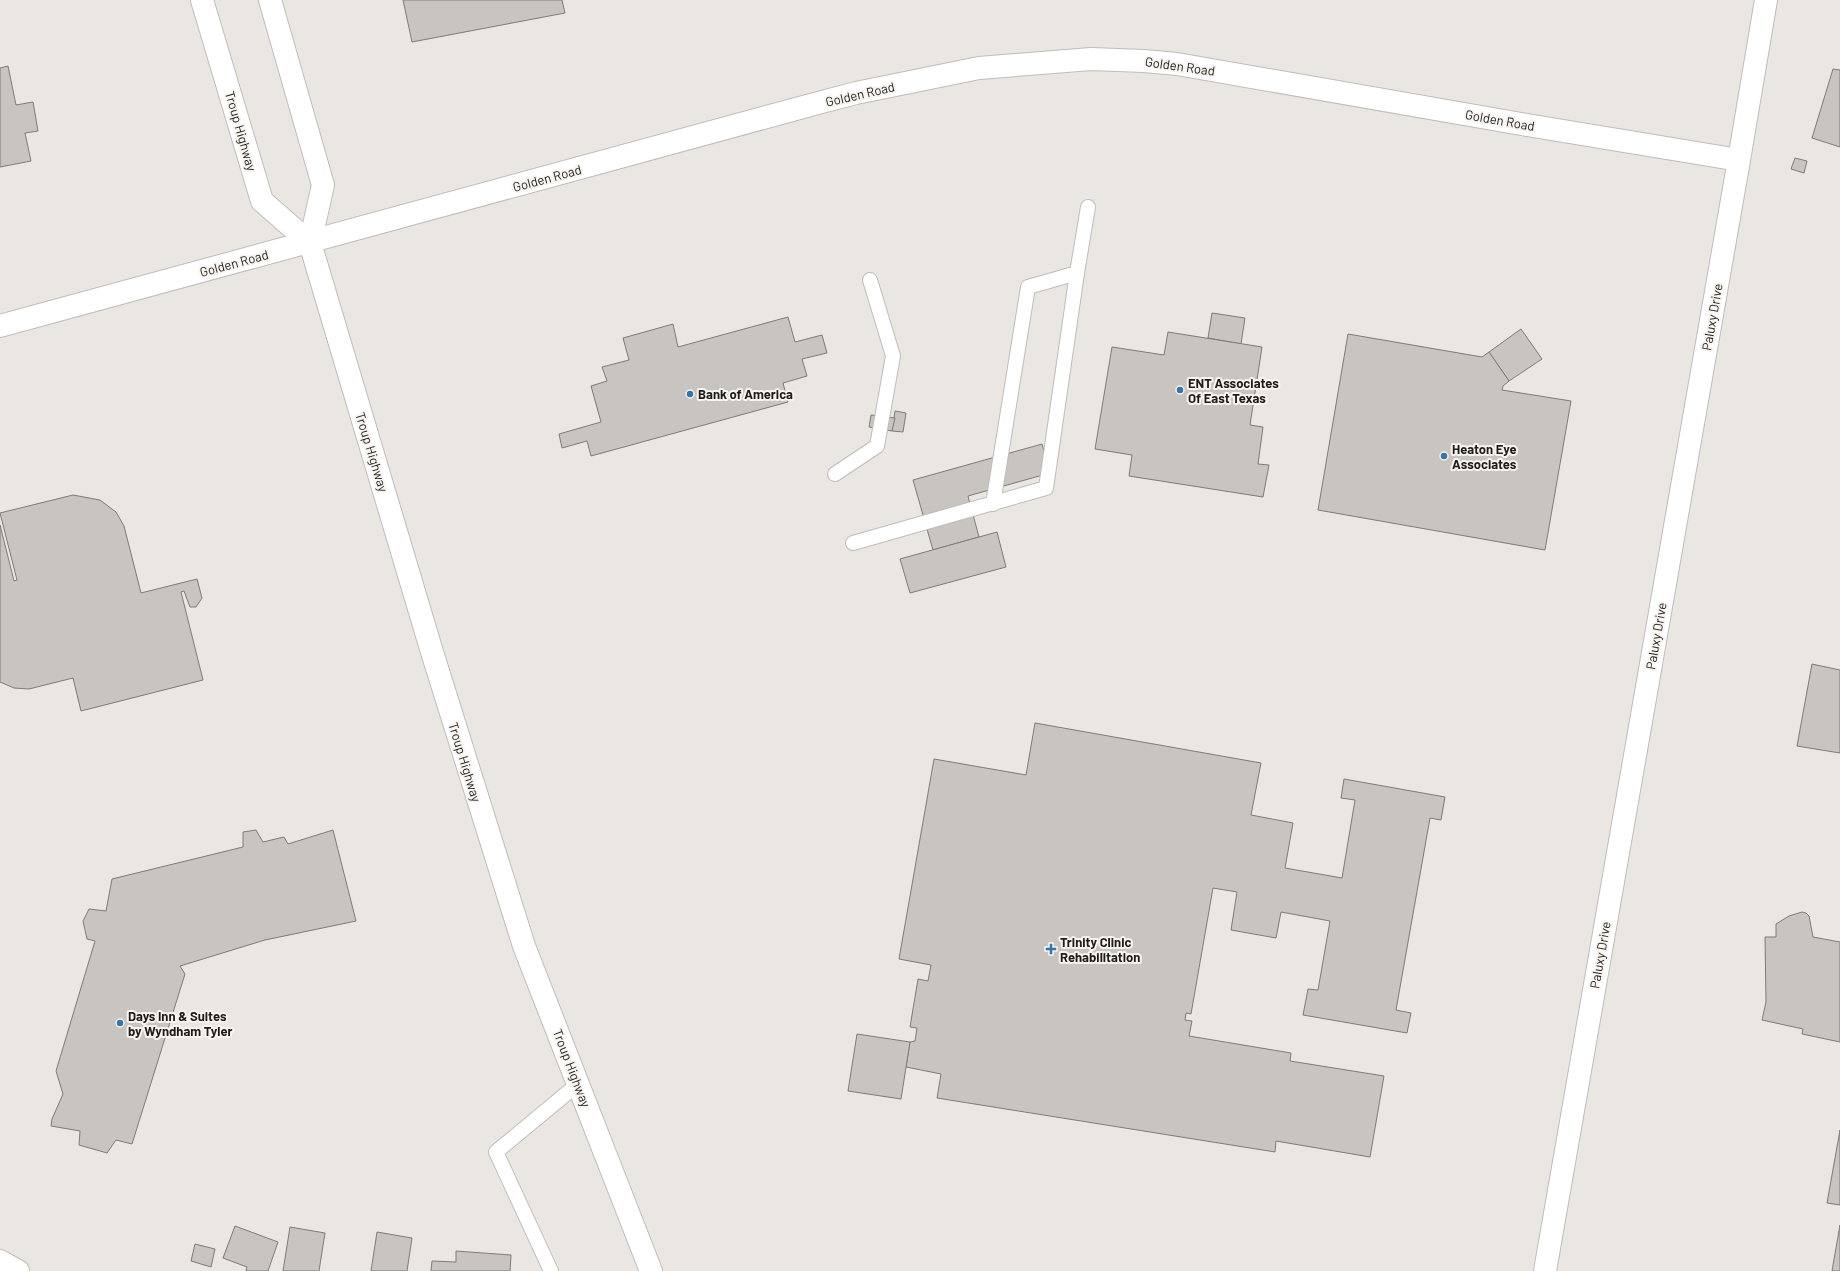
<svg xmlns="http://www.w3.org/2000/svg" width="1840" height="1271" viewBox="0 0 1840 1271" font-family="Barlow,sans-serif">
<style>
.building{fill:#c8c5c1;stroke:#7e7b77}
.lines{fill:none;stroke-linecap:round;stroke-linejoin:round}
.lane-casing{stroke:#c0bcb9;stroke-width:16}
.street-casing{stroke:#c0bcb9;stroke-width:24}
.secondary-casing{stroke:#c0bcb9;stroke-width:24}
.primary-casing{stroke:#c0bcb9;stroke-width:24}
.lane{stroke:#fff;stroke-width:14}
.street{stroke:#fff;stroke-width:22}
.secondary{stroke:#fff;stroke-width:22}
.primary{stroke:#fff;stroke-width:22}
.poi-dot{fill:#3476ac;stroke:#f8f4f0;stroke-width:1.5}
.labels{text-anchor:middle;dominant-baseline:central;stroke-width:4;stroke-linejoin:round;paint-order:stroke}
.street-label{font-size:13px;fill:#1e1d1b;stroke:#f8f4f0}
.poi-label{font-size:13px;font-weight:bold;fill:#1e1d1b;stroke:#f8f4f0;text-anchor:start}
</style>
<rect width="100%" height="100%" fill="#eae7e3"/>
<g class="building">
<polygon points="403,0 562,0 565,13 412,42"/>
<polygon points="8,66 16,105 33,102 38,131 25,133 31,161 0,167 0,68"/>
<polygon points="1833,69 1840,70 1840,147 1812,138"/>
<polygon points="1795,158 1807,161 1804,173 1791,169"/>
<polygon points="1212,313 1245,318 1241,344 1208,338"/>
<polygon points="788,317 795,342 822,335 827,353 802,359 807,376 783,383 788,402 591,456 587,441 562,448 559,434 601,422 591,386 607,381 602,367 629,360 623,338 673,324 678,347"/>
<polygon points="1521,329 1542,359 1509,381 1489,352"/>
<polygon points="1168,332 1262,347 1250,425 1263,427 1258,464 1269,465 1263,497 1129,476 1132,455 1095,449 1112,347 1164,355"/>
<polygon points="1348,334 1482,357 1489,352 1509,381 1503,386 1502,390 1571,401 1545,550 1318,510"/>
<polygon points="895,411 906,413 903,432 892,431"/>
<polygon points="871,415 895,418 892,431 869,427"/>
<polygon points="1042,444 1050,473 968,496 979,537 933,550 913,480"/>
<polygon points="73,495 100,500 116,512 124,526 141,593 197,579 202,598 196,607 190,607 184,591 181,592 203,680 81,711 73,678 29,689 14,688 0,682 0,525 14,581 17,580 0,513"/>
<polygon points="997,532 1006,567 910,593 900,559"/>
<polygon points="1812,664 1840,670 1840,753 1797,746"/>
<polygon points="1035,723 1261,763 1251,815 1293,823 1285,868 1342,878 1355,800 1341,798 1344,779 1445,797 1441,820 1430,818 1396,1010 1411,1013 1407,1033 1303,1015 1308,989 1318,990 1330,921 1281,912 1276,938 1231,930 1237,892 1213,888 1191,1014 1186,1013 1185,1020 1192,1021 1189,1036 1291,1053 1290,1061 1384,1076 1370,1157 1276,1141 1275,1152 937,1098 941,1074 906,1067 910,1042 915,1041 917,1028 910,1027 918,979 928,981 931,965 899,959 934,759 1026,775"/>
<polygon points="256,830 263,842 284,837 288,844 333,830 356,921 265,940 180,966 185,974 132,1144 116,1140 107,1153 79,1145 80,1131 51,1126 52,1119 63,1094 56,1071 95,941 87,939 83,921 89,909 106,911 112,879 243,847 243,832"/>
<polygon points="1802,912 1806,913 1809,916 1813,937 1840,942 1840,1042 1802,1034 1803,1029 1762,1020 1766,1002 1765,937 1776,937 1776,924 1789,916"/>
<polygon points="857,1034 910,1042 901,1099 848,1091"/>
<polygon points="1840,1130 1840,1205 1827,1203"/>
<polygon points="1840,1225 1840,1271 1832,1271"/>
<polygon points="235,1226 278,1242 268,1271 246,1271 247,1267 223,1258"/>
<polygon points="290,1227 325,1233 319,1271 283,1271"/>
<polygon points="377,1232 412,1238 407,1271 371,1271"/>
<polygon points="195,1244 215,1249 211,1267 191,1261"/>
<polygon points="456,1251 511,1255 510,1271 431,1271 432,1261 456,1262"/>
</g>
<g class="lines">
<g class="lane-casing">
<g id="lane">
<polyline points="835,474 877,446 893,356 870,280"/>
<polyline points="993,504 1028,287 1077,273 1088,207"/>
<polyline points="853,543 1046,488 1077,273"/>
<polyline points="551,1271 496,1152 578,1084"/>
</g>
</g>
<g class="street-casing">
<polyline id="street" points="0,1261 18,1271"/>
</g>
<g class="secondary-casing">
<g id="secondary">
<polyline points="0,326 818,103 856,93 979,68 1091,59 1144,61 1177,64 1527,125 1739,160"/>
<polyline points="1545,1271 1739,160 1766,0"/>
</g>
</g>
<g class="primary-casing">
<g id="primary">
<polyline points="202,0 262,201 310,243"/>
<polyline points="270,0 323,185 310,243 432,652 524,946 651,1271"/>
</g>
</g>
<use href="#lane" class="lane"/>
<use href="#street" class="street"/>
<use href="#secondary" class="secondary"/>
<use href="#primary" class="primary"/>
</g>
<g class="poi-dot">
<circle cx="1180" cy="390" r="4"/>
<circle cx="690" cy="394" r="4"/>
<circle cx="1444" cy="456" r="4"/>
<path d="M1049 943h4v4h4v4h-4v4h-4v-4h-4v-4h4z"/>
<circle cx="120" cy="1023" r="4"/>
</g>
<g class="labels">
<g class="street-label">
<text transform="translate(1180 66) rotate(8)">Golden Road</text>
<text transform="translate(860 94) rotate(-13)">Golden Road</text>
<text transform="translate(1500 120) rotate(10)">Golden Road</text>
<text transform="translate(241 131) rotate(74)">Troup Highway</text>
<text transform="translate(547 178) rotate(-15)">Golden Road</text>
<text transform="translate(234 263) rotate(-15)">Golden Road</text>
<text transform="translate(1712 317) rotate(-80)">Paluxy Drive</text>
<text transform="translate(372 452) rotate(73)">Troup Highway</text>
<text transform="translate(1656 636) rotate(-80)">Paluxy Drive</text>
<text transform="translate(465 762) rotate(73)">Troup Highway</text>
<text transform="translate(1600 955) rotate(-80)">Paluxy Drive</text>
<text transform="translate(572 1068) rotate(69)">Troup Highway</text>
</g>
<g class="poi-label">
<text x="1188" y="383">ENT Associates<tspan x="1188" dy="15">Of East Texas</tspan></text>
<text x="698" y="394">Bank of America</text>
<text x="1452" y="449">Heaton Eye<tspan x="1452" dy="15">Associates</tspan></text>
<text x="1060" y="942">Trinity Clinic<tspan x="1060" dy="15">Rehabilitation</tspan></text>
<text x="128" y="1016">Days Inn &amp; Suites<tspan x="128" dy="15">by Wyndham Tyler</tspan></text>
</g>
</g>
</svg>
